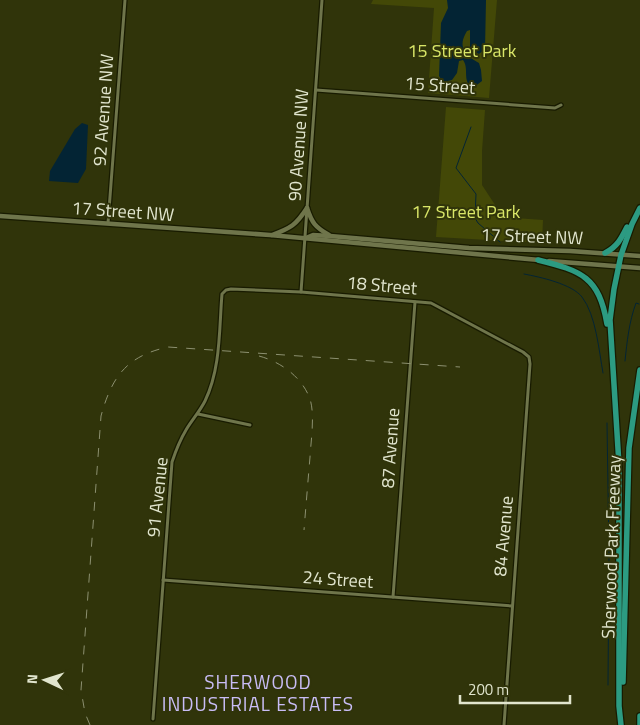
<svg xmlns="http://www.w3.org/2000/svg" width="640" height="725" viewBox="0 0 640 725" font-family="'Titillium Web',sans-serif">
<style>
.green{fill:#434807}
.water{fill:#032434}
.lines{fill:none;stroke-linecap:round;stroke-linejoin:round}
.stream{stroke:#032434;stroke-width:1}
.street-casing{stroke:#181b00;stroke-width:5.5}
.secondary-casing{stroke:#181b00;stroke-width:7}
.highway-casing{stroke:#181b00;stroke-width:8}
.street{stroke:#6f754b;stroke-width:3}
.secondary{stroke:#6f754b;stroke-width:4.5}
.highway{stroke:#2c9b82;stroke-width:5.5}
.rail{stroke:#8c9070;stroke-width:1;stroke-dasharray:9 9;stroke-linecap:butt}
.labels{text-anchor:middle;dominant-baseline:central;stroke-width:4;stroke-linejoin:round;paint-order:stroke}
.park-label{font-size:18px;fill:#d9e668;stroke:#30340a}
.street-label{font-size:18px;fill:#e1e5ce;stroke:#30340a}
.neighbourhood-label{font-size:19px;letter-spacing:1px;fill:#c9bdf6;stroke:#30340a}
</style>
<rect width="100%" height="100%" fill="#30340a"/>
<g class="green">
<polygon points="373,0 497,0 489,98 428,93 434,8 371,4"/>
<polygon points="446,107 485,110 482,151 482,185 503,217 543,220 542,243 436,237"/>
</g>
<g class="water">
<path d="M447,0H486L485,49L479,54L470,49V30L467,31C457,47 465,55 479,63L481,70L482,81L474,87L470,86C463,79 469,68 463,60L459,61L457,73L452,80L443,82L439,76L441,23L448,8Z"/>
<polygon points="82,123 88,125 86,169 78,183 49,181 50,171 75,129"/>
</g>
<g class="lines">
<g class="stream">
<polyline points="471,127 456,168 476,194 475,218 478,223 500,242"/>
<path d="M524,274C540,277 572,284 582,297C596,315 599,351 603,373"/>
<path d="M625,361C627,342 629,322 636,303L639,304"/>
<polyline points="607,423 609,552 608,685"/>
</g>
<g class="street-casing">
<g id="street">
<polyline points="316,90 555,108 561,105"/>
<polyline points="108,223 125,0"/>
<polyline points="301,292 322,0"/>
<polyline points="198,414 250,425"/>
<polyline points="163,580 512,606"/>
<polyline points="393,597 415,302"/>
<path d="M153,719L172,462C176,450 180,440 186,430C192,420 200,411 205,401C221,368 219,329 222,294L226,290L231,289L301,292L431,303L523,352L529,357L530,364L504,725"/>
</g>
</g>
<g class="secondary-casing">
<g id="secondary">
<path d="M307,208C312,223 315,227 329,235"/>
<polyline points="0,216 270,235 539,260"/>
<path d="M272,235C291,228 296,225 307,208"/>
<polyline points="306,238 313,235 330,236 469,248 570,251 640,256"/>
<polyline points="549,261 640,268"/>
</g>
</g>
<g class="highway-casing">
<g id="highway">
<path d="M605,253C617,247 621,239 627,227"/>
<path d="M538,260C582,271 599,277 607,324"/>
<polyline points="623,682 629,448 640,370"/>
<polyline points="621,725 619,706 619,465 610,320 614,289 621,255 632,224 640,208"/>
<polyline points="640,725 640,716"/>
</g>
</g>
<use href="#street" class="street"/>
<use href="#secondary" class="secondary"/>
<use href="#highway" class="highway"/>
<g class="rail">
<path d="M259,356C281,362 302,377 310,399C315,415 311,440 310,457C308,481 306,505 304,530"/>
<path d="M90,725L85,713L81,690L101,416C112,376 127,356 168,347L460,367"/>
</g>
</g>
<g class="labels">
<g class="park-label">
<text x="462" y="50">15 Street Park</text>
<text x="466" y="211">17 Street Park</text>
</g>
<g class="street-label">
<text transform="translate(440 85) rotate(4)">15 Street</text>
<text transform="translate(103 110) rotate(-86)">92 Avenue NW</text>
<text transform="translate(298 145) rotate(-86)">90 Avenue NW</text>
<text transform="translate(123 211) rotate(4)">17 Street NW</text>
<text transform="translate(532 236) rotate(2)">17 Street NW</text>
<text transform="translate(382 285) rotate(5)">18 Street</text>
<text transform="translate(390 448) rotate(-86)">87 Avenue</text>
<text transform="translate(157 497) rotate(-84)">91 Avenue</text>
<text transform="translate(503 536) rotate(-85)">84 Avenue</text>
<text transform="translate(611 547) rotate(-88)">Sherwood Park Freeway</text>
<text transform="translate(338 579) rotate(4)">24 Street</text>
</g>
<g class="neighbourhood-label">
<text x="258" y="681">SHERWOOD<tspan x="258" dy="22">INDUSTRIAL ESTATES</tspan></text>
</g>
</g>
<g transform="translate(45 680) rotate(274)" stroke="#30340a" stroke-width="4" paint-order="stroke">
<path d="M0-4L9 19L0 12L-9 19Z" fill="#e1e5ce"/>
<text y="-8" font-size="14" font-weight="bold" text-anchor="middle" fill="#e1e5ce">N</text>
</g>
<path d="M460 695v8h110v-8" fill="none" stroke="#e1e5ce" stroke-width="2.5"/>
<text x="468" y="695" font-size="15" fill="#e1e5ce" stroke="#30340a" stroke-width="4" paint-order="stroke">200 m</text>
</svg>
